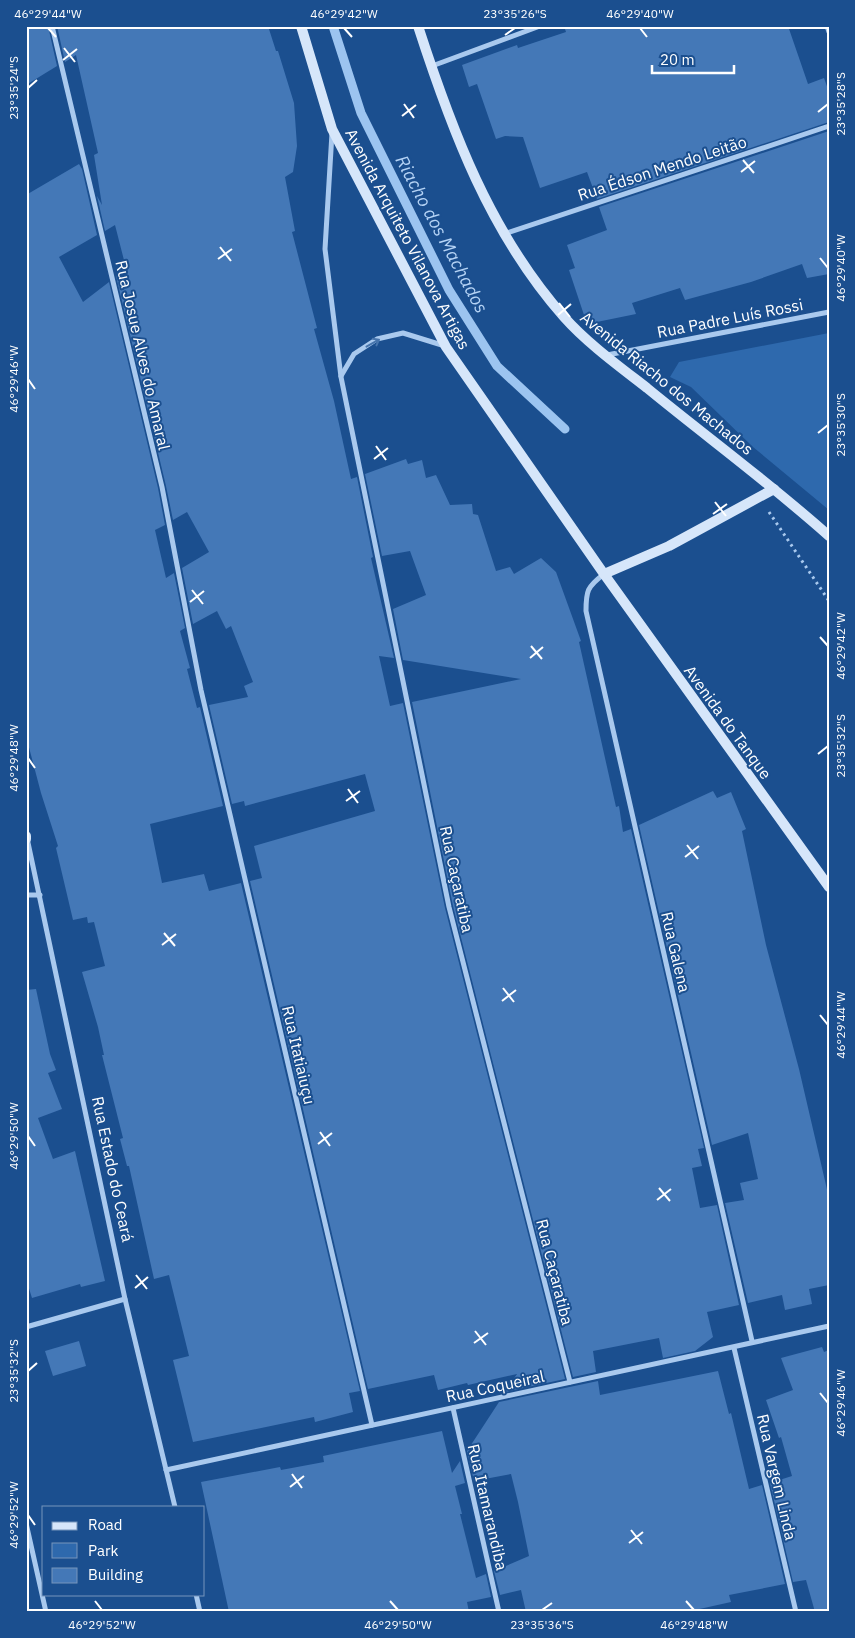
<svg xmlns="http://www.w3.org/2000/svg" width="855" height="1638" viewBox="0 0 855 1638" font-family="'IBM Plex Sans',sans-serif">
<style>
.green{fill:#2e69ad}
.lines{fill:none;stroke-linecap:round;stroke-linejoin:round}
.stream{stroke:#9cc4f0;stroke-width:9}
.building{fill:#4478b7}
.path{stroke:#a9c9ee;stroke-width:3;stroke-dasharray:2.5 4;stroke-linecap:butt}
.minor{stroke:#a9c9ee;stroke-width:5}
.secondary{stroke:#d6e6fa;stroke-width:10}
.oneway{stroke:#4674ac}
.ticks{fill:none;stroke:#fff;stroke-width:2}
.labels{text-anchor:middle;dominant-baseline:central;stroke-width:4;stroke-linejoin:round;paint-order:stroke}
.street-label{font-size:16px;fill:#fff;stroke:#1b4f8f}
.water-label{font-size:18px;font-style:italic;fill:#b5d3f5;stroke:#1b4f8f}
.neatline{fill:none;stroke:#fff;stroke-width:2}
.ticks-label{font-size:12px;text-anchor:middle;fill:#fff}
</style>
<rect width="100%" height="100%" fill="#1b4f8f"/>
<polygon class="green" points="829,333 829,510 753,447 691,387 670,377 679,362"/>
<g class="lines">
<polyline class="stream" points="333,26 361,113 449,290 497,366 565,429"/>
</g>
<g class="building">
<polygon points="26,26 48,26 57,66 26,85"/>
<polygon points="57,26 268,26 276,51 278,51 294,103 297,146 293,172 285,177 295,231 292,232 317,328 314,329 334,401 351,479 357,477 373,557 371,558 394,658 379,656 390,706 403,703 445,908 565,1379 505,1392 517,1374 468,1385 467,1383 438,1390 434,1375 368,1389 250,881 262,878 254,846 375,811 365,774 245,806 244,801 232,804 209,705 248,697 244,686 253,682 231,626 226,629 217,611 193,624 182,568 209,552 187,512 173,520 166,486 116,276 126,268 115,225 105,231 97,196 102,205 94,155 98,153 76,55 65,62"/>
<polygon points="564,26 788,26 808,84 824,78 829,92 829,122 597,199 587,172 540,188 523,137 505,136 496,139 477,84 469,87 462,65 517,45 518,48 566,32"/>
<polygon points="829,131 829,274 807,278 802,264 751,282 685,300 680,288 632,303 636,314 587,324 569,270 575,268 567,245 607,230 599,207"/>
<polygon points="79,164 82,169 97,235 59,257 83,302 109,282 158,488 165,525 155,530 166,578 174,573 185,628 180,631 190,668 187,669 197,708 200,707 223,806 150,824 162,883 204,874 209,891 241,883 360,1391 349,1393 353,1412 315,1422 314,1417 193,1442 173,1360 189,1356 169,1275 154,1279 129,1166 127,1166 120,1139 123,1138 102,1055 104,1055 98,1027 82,972 105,966 94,922 88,923 87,917 73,920 56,848 58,846 41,793 26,736 26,195"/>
<polygon points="406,459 408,464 422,460 426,478 436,475 450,505 472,504 473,514 478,515 496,571 510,567 514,574 541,558 556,572 581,641 579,642 616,807 619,806 623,832 631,829 704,1148 698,1149 702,1166 692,1168 700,1208 717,1205 739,1305 707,1312 713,1337 695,1351 663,1358 659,1338 593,1351 596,1372 573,1377 453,906 412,702 521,679 403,660 393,609 426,595 410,551 382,556 365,474"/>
<polygon points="713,791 717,798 731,792 746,829 742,831 766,945 799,1069 829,1198 829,1285 809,1289 812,1304 785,1310 782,1295 748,1303 725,1203 744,1200 740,1183 758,1179 748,1133 712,1145 639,825"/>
<polygon points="36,989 50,1054 56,1070 48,1073 62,1109 38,1118 53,1159 75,1151 105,1281 81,1287 80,1284 32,1298 26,1279 26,990"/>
<polygon points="79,1341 86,1366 53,1376 45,1351"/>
<polygon points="822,1347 824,1352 829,1350 829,1612 815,1612 806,1580 793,1582 770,1483 792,1476 781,1437 779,1438 766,1400 793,1390 781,1358"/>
<polygon points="718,1371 729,1414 731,1413 749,1489 762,1485 785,1584 729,1595 731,1602 686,1612 526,1612 521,1590 500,1595 494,1571 529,1556 518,1502 511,1474 474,1481 467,1451 499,1402 598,1381 600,1395"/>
<polygon points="442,1431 452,1473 460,1461 465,1483 455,1486 462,1514 460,1514 476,1578 486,1574 491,1597 467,1602 469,1612 229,1612 201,1482 280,1467 281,1470 324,1462 323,1456"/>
</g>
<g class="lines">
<polyline class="path" points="769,512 829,601"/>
<g class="minor">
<polyline points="52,26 162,487 201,690 372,1425"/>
<polyline points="827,26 829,32"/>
<polyline points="432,66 540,26"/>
<polyline points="332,133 325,249 341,377 449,907 570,1382"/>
<polyline points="504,234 829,126"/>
<polyline points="607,355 829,312"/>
<polyline points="341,376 354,354 377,339 403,333 445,346"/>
<path d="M604,574C587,587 586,591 586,611L752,1341"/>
<polyline points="27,838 125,1299 175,1507"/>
<polyline points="26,895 40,895"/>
<polyline points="26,1327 125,1299"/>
<polyline points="734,1348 796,1612"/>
<polyline points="453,1408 499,1612"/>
<polyline points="166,1470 829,1326"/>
<polyline points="26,1523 46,1612"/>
<polyline points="196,1594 200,1612"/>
</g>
<g class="secondary">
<polyline points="301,26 332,129 446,347 604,574 829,887"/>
<path d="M418,26C452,131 490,233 564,317C587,343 620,367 647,388C708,438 771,484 829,536"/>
<polyline points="604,574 669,546 774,489"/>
<polyline points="26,836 26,839"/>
</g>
</g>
<defs><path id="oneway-shaft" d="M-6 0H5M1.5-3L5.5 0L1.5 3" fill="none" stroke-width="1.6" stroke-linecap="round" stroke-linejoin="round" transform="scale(1.25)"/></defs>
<use class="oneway" href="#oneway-shaft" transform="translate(373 343) rotate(-29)"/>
<path class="ticks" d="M48,28L56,37M344,28L352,37M640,28L647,37M505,35L515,28M64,48L75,62M63,60L77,49M28,88L37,80M404,104L414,118M818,112L828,104M402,116L416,105M743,160L754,173M741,172L755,161M220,247L231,261M820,258L828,268M218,259L232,249M559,303L570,317M558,315L571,304M28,379L35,389M818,433L828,425M376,446L386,460M374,459L388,448M715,502L726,516M713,514L727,504M192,590L203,604M190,602L204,591M820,637L828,646M531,646L542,659M530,658L543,647M818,754L828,746M28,758L35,768M348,789L358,803M346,801L360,791M687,845L698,859M685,857L699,846M164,933L175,946M162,945L176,934M503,988L514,1002M502,1001L516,990M820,1015L828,1025M320,1132L330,1146M28,1136L35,1146M318,1144L332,1133M659,1188L670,1201M657,1200L671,1189M136,1275L147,1289M135,1288L148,1277M475,1331L486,1345M474,1343L488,1333M28,1371L37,1363M820,1393L828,1403M292,1474L302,1488M290,1487L304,1476M28,1515L35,1525M631,1530L642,1544M629,1543L643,1532M95,1601L102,1610M390,1601L398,1610M686,1601L694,1610M542,1610L552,1603"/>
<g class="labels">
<g class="street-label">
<text transform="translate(662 168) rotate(-18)">Rua Édson Mendo Leitão</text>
<text transform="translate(408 239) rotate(62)">Avenida Arquiteto Vilanova Artigas</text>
<text transform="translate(730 318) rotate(-11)">Rua Padre Luís Rossi</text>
<text transform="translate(143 355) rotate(77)">Rua Josue Alves do Amaral</text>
<text transform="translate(667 383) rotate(39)">Avenida Riacho dos Machados</text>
<text transform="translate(728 722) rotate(54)">Avenida do Tanque</text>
<text transform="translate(457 879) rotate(78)">Rua Caçaratiba</text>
<text transform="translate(676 952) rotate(77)">Rua Galena</text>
<text transform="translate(299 1055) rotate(77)">Rua Itatiaiuçu</text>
<text transform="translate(113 1169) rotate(78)">Rua Estado do Ceará</text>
<text transform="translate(555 1272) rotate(76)">Rua Caçaratiba</text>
<text transform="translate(495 1386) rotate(-12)">Rua Coqueiral</text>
<text transform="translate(777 1477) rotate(77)">Rua Vargem Linda</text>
<text transform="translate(488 1507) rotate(77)">Rua Itamarandiba</text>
</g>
<g class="water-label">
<text transform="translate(442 234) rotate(62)">Riacho dos Machados</text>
</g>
</g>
<rect width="855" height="1638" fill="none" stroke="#1b4f8f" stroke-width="55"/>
<rect x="42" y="1506" width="162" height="90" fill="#1b4f8f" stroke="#7695bc"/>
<rect x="52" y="1522" width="25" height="8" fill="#d6e6fa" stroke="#7695bc"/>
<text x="88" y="1530" font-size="15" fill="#ffffff">Road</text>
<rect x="52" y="1543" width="25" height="15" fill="#2e69ad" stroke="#7695bc"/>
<text x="88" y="1556" font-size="15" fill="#ffffff">Park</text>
<rect x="52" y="1568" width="25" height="15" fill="#4478b7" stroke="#7695bc"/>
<text x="88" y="1580" font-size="15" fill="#ffffff">Building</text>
<path d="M652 65v8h82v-8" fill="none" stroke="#ffffff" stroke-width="2.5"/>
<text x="660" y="65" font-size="15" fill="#ffffff" stroke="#1b4f8f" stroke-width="4" paint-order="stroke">20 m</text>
<rect x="28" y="28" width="800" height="1582" class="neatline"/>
<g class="ticks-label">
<text x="48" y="18">46°29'44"W</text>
<text x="344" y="18">46°29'42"W</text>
<text x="515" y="18">23°35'26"S</text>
<text x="640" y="18">46°29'40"W</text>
<text transform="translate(14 88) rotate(-90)" y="4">23°35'24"S</text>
<text transform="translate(841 104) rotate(-90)" y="4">23°35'28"S</text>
<text transform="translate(841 268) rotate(-90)" y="4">46°29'40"W</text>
<text transform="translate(14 379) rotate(-90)" y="4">46°29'46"W</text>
<text transform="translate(841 425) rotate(-90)" y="4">23°35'30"S</text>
<text transform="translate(841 646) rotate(-90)" y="4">46°29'42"W</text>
<text transform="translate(841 746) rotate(-90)" y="4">23°35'32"S</text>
<text transform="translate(14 758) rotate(-90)" y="4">46°29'48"W</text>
<text transform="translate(841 1025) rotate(-90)" y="4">46°29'44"W</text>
<text transform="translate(14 1136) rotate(-90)" y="4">46°29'50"W</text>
<text transform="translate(14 1371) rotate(-90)" y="4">23°35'32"S</text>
<text transform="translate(841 1403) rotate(-90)" y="4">46°29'46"W</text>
<text transform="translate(14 1515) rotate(-90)" y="4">46°29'52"W</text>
<text x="102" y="1629">46°29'52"W</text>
<text x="398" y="1629">46°29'50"W</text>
<text x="542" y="1629">23°35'36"S</text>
<text x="694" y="1629">46°29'48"W</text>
</g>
</svg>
